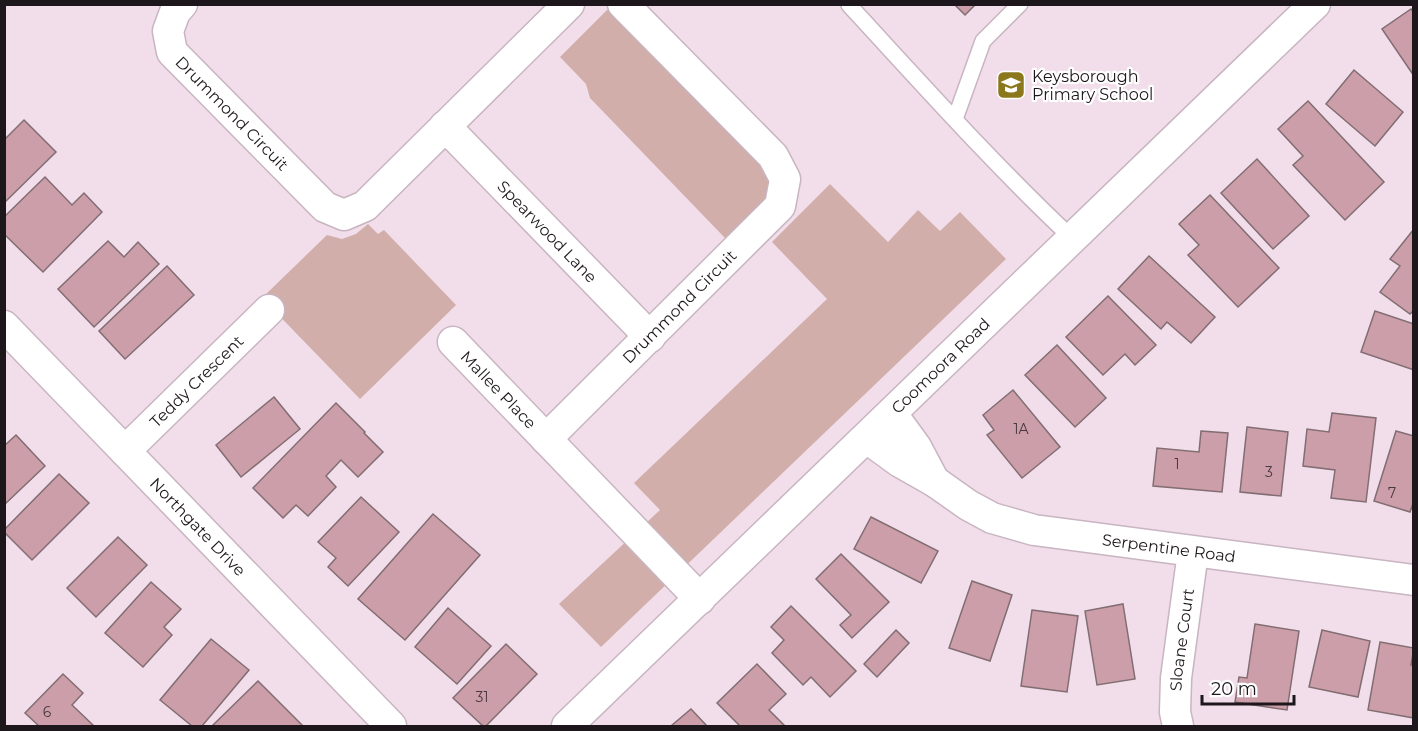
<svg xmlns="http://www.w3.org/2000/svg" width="1418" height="731" viewBox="0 0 1418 731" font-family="Montserrat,sans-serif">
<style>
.green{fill:#d1aea9}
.building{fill:#cc9ea9;stroke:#826d72;stroke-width:1.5}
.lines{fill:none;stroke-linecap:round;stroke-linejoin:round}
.lane-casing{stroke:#c8b5c1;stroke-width:18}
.street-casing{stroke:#c8b5c1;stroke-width:33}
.lane{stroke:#fff;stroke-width:15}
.street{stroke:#fff;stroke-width:30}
.labels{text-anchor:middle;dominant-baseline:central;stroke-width:4.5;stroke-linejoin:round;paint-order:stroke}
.number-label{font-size:14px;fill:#49393e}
.poi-label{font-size:16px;fill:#1d171b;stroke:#fff;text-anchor:start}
.street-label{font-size:16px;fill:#1d171b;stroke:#fff}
</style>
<rect width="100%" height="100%" fill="#f1deea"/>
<g class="green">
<polygon points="607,10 632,21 729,121 779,187 725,238 590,98 586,84 560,57"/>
<polygon points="830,184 888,242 918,210 940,231 960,212 1006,259 601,647 559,604 660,510 634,483 827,299 772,242"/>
<polygon points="368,224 378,234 384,230 456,305 360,399 262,298 327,235 342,239 356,234"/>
</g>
<g class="building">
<polygon points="954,4 976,4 965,15"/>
<polygon points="1411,9 1414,13 1414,76 1382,29"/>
<polygon points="1354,70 1403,112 1375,146 1326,104"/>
<polygon points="1308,101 1384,182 1345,220 1293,165 1303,156 1278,129"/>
<polygon points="24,120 56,152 4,203 4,140"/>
<polygon points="1257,159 1309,216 1273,249 1221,193"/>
<polygon points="45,177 72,205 84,193 102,212 43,272 4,234 4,217"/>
<polygon points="1210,195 1279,268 1238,307 1188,255 1199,245 1179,224"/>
<polygon points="1414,229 1414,310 1410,314 1380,292 1400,266 1390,259"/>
<polygon points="108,241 124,257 138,242 159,264 94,327 58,289"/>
<polygon points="1149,256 1215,317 1191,343 1167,322 1161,329 1118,289"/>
<polygon points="167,266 194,295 125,359 99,331"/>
<polygon points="1108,296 1156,345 1135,365 1125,354 1103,375 1066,337"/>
<polygon points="1375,311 1414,324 1414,370 1361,352"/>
<polygon points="1057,345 1106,398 1075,427 1025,375"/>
<polygon points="1013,390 1060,447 1022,478 987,435 994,430 983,415"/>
<polygon points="274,397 300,429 241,477 216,445"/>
<polygon points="336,403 365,432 364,433 383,452 358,477 341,460 326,476 336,487 308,516 296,505 283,518 253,488"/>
<polygon points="1332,413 1376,418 1366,502 1331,498 1335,470 1303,466 1307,429 1329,432"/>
<polygon points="1247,427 1288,432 1281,496 1240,492"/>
<polygon points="1201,431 1228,433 1222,492 1153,486 1157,448 1199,452"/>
<polygon points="1396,431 1414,436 1414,501 1410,512 1374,501"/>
<polygon points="16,435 45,466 4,505 4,446"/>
<polygon points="59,474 89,503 32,560 4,532 4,530"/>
<polygon points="361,497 399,532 348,586 328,567 336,558 318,542"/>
<polygon points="433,514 480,555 405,640 358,599"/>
<polygon points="871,517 938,551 921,583 854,549"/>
<polygon points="118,537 147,565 96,617 67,588"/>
<polygon points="841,554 889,602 852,638 840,625 851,615 816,579"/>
<polygon points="972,581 1012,595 990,661 949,648"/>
<polygon points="151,582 181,609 164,627 172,635 143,667 105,633"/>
<polygon points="1123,604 1135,679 1097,685 1085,611"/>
<polygon points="791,606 856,671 830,697 811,677 803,685 772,653 784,640 771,627"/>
<polygon points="448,608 491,646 457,684 415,647"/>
<polygon points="1032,610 1078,616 1067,692 1021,686"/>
<polygon points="1255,624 1299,631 1287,710 1235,702 1239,677 1247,678"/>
<polygon points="896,630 909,643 877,677 864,664"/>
<polygon points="1322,630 1370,641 1358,697 1309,687"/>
<polygon points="211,639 249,670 202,726 192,726 160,700"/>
<polygon points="1380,642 1414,648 1411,665 1414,665 1414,718 1368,710"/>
<polygon points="506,644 537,674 486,726 483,726 453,698"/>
<polygon points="757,664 786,694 769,710 785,726 740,726 717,703"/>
<polygon points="63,674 83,693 72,705 94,726 39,726 25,713"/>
<polygon points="258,681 303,726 212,726"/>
<polygon points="691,709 707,726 671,726"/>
</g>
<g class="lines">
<g class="lane-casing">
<g id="lane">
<path d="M849,5C922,84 994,165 1073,239"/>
<polyline points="955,119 983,41 1020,4"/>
</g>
</g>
<g class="street-casing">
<g id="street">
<path id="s1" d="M182,4L175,12L168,31L172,52L325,207L344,215L365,206L569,4"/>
<path id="s2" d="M445,126L650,337"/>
<path id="s3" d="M4,326L391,726"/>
<path id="s4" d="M453,342L700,599"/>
<path id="s5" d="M892,414L916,447L934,481L968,505L992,518L1034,530L1414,580"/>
<polyline points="867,438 900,462 937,483"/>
<path id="s6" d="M546,439L780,206L785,179L773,156L623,4"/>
<path id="s7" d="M125,451L269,310"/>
<path id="s8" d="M567,726L1315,4"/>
<path id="s9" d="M1178,726L1175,712L1176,678L1193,552"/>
</g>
</g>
<use href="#lane" class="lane"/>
<use href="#street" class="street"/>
</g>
<defs>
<g id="school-square" transform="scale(1.5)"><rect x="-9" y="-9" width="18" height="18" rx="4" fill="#8b781d" stroke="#fff"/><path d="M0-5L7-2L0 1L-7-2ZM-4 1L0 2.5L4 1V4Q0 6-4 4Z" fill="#fff"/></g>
</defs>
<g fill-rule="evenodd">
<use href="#school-square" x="1011" y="85"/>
</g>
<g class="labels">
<g class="number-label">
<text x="1021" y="429">1A</text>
<text x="1177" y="464">1</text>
<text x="1269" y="472">3</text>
<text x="1392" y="493">7</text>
<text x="482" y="697">31</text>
<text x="47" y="712">6</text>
</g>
<g class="poi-label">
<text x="1032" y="76">Keysborough<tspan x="1032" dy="18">Primary School</tspan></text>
</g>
<g class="street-label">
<text stroke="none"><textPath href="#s1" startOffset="138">Drummond Circuit</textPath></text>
<text stroke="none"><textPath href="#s2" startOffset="147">Spearwood Lane</textPath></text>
<text stroke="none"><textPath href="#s6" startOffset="188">Drummond Circuit</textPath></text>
<text stroke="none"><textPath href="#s8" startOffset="519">Coomoora Road</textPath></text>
<text stroke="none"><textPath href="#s7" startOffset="100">Teddy Crescent</textPath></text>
<text stroke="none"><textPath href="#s4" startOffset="66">Mallee Place</textPath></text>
<text stroke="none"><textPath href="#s3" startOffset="279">Northgate Drive</textPath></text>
<text stroke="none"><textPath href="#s5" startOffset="328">Serpentine Road</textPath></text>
<text stroke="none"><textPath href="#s9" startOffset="87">Sloane Court</textPath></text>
</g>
</g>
<rect width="1418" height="731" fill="none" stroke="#1d171b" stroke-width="12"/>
<path d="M1202 695v9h92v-9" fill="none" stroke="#1d171b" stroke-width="3"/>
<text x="1211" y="695" font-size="18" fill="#1d171b" stroke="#ffffff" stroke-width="4.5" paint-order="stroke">20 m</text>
</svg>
